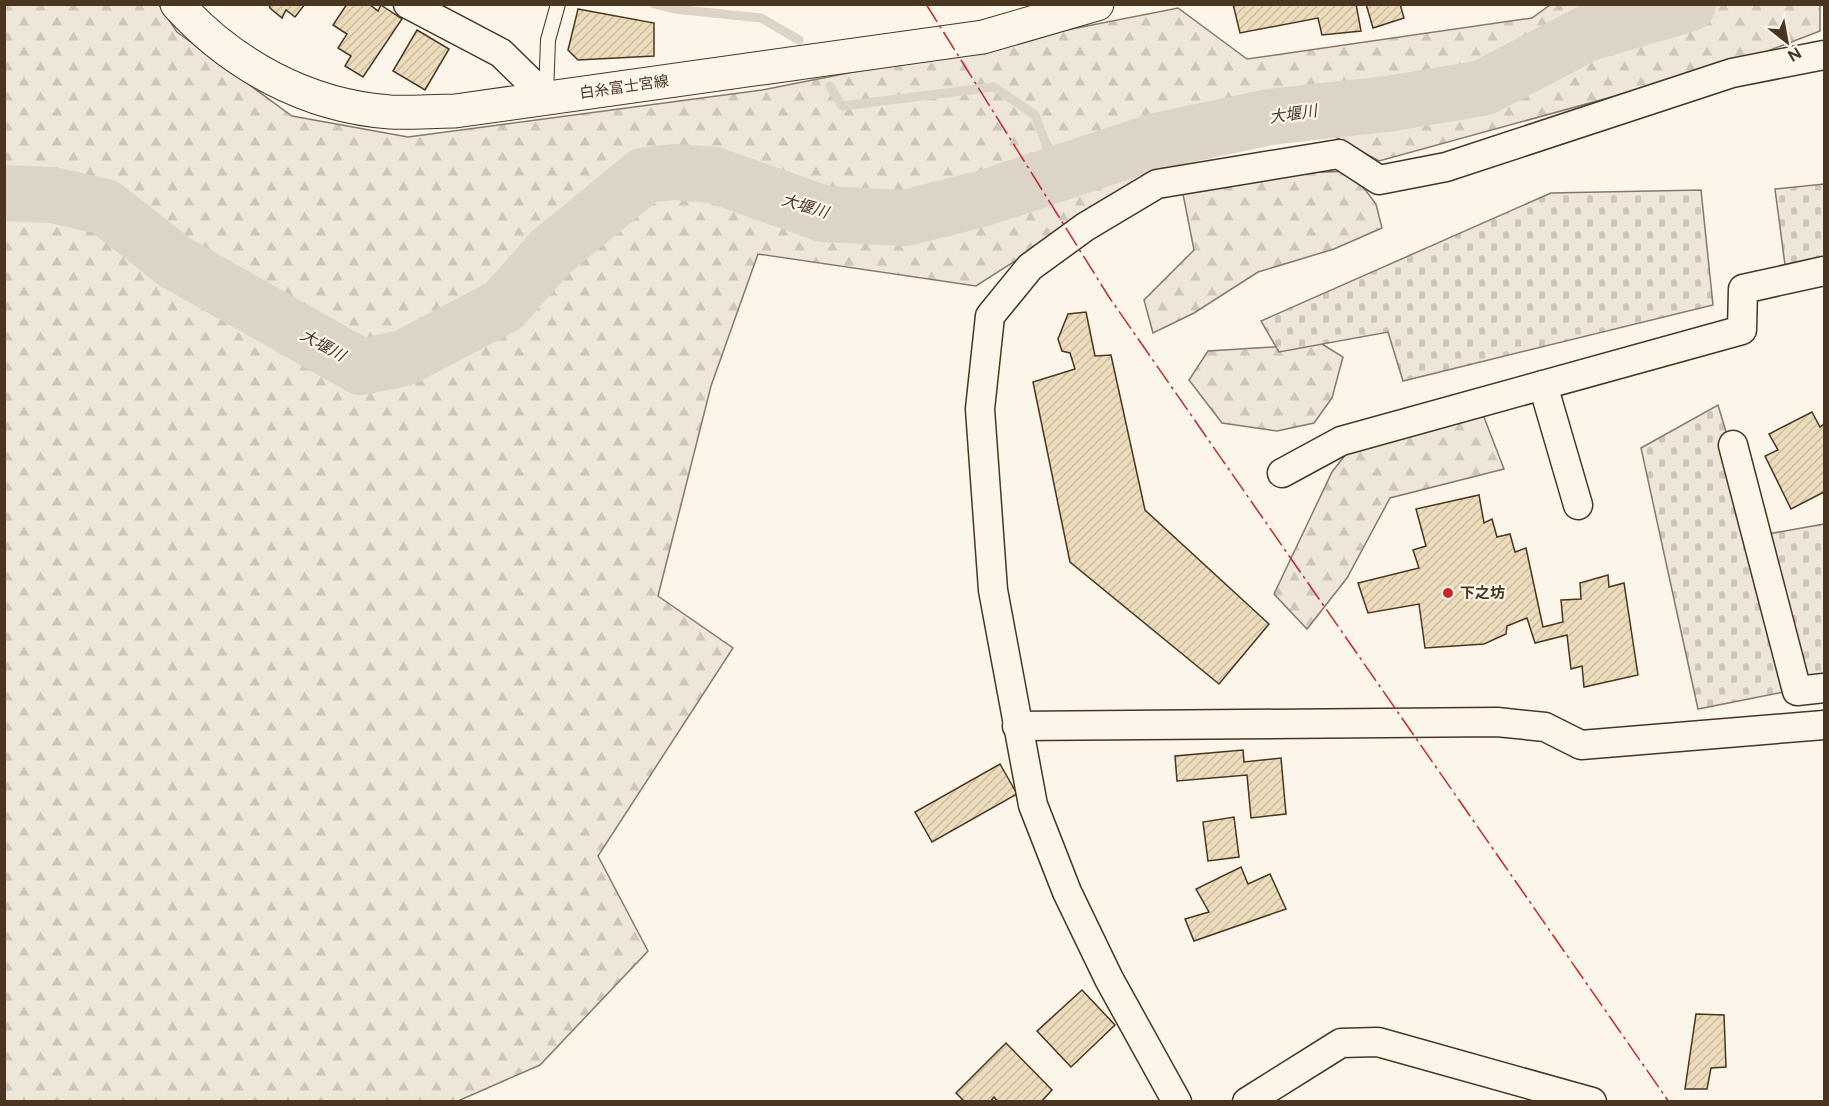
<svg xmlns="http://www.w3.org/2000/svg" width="1829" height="1106" viewBox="0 0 1829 1106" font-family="Figtree,'Noto Sans JP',sans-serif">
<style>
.forest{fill:url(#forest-firs);stroke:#887966;stroke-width:1.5}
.cemetery{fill:url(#cemetery-stones);stroke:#887966;stroke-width:1.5}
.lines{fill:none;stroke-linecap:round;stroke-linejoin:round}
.stream{stroke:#dcd4c6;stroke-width:9}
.river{stroke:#dcd4c6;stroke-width:56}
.building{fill:url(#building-hatch);stroke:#4a3520;stroke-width:1.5}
.lane-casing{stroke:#4a3520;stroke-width:16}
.street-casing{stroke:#4a3520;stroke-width:31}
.secondary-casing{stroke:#4a3520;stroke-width:35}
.lane{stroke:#fbf6e9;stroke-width:14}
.street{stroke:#fbf6e9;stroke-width:28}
.secondary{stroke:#fbf6e9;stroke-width:33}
.power{stroke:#c62828;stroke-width:1.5;stroke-dasharray:21 4.5 3 4.5;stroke-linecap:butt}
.poi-dot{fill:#c62828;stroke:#fbf6e9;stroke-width:2}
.labels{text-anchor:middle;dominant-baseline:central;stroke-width:4.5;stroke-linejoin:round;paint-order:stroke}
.street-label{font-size:15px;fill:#4a3520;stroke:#fbf6e9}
.poi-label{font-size:15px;font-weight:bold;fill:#4a3520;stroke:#fbf6e9;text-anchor:start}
.water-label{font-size:16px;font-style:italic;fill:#4a3520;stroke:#fbf6e9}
</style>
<defs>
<pattern id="forest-firs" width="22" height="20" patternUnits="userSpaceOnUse" patternTransform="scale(1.5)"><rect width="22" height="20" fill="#ede6d9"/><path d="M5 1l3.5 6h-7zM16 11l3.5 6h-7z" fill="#cdc6ba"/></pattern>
<pattern id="cemetery-stones" width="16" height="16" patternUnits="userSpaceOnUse" patternTransform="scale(1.5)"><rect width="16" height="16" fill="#ede6d9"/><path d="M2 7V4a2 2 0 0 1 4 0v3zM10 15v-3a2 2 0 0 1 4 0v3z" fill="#cdc6ba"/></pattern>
<pattern id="building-hatch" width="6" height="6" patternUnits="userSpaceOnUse" patternTransform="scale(1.5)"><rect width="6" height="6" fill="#ecdcbc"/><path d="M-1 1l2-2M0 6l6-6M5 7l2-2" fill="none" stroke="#ccbda1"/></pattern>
</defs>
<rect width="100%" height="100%" fill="#fbf6e9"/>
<g class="forest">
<polygon points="5,5 159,5 177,32 292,116 408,137 762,90 1178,8 1247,59 1532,18 1550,5 1820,5 1820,31 1739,62 1379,161 1323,130 1163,166 976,286 758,254 711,386 658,596 733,648 598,856 648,951 540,1065 458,1101 5,1102"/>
<polygon points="1351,171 1376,204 1382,228 1334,249 1258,272 1194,313 1153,333 1144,300 1194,250 1183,194 1273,174"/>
<polygon points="1322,344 1343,357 1332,398 1314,423 1277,431 1222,423 1189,380 1208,351"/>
<polygon points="1482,412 1504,469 1390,498 1347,578 1307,629 1274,594 1332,472 1360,436"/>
</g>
<g class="cemetery">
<polygon points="1824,184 1824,258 1785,265 1775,189"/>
<polygon points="1701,190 1713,305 1403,381 1388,332 1279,352 1261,321 1551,193"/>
<polygon points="1718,405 1757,536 1824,524 1824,684 1698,709 1641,448"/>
</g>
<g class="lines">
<g class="stream">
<polyline points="654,4 674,9 761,18 799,40"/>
<polyline points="830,86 842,106 994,87 1035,115 1057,172"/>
</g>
<polyline class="river" points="4,193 53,195 105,207 175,262 361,367 404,358 503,306 551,252 645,175 675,172 714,175 824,214 905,218 981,199 1156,141 1270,117 1387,104 1483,88 1588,33 1688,4"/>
</g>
<g class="building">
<polygon points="269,4 305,4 295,17 286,10 282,18 270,8"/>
<polygon points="347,4 369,4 378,11 381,5 402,19 363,77 345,66 351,56 338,48 347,34 333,25"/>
<polygon points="1233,4 1356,4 1361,31 1322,35 1318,18 1240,33"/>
<polygon points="1366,4 1400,4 1404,18 1373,28"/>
<polygon points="578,9 654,23 654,56 578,60 568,50"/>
<polygon points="417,30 449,49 425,90 393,71"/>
<polygon points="1086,312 1095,356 1111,355 1145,510 1269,624 1219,684 1070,562 1033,382 1075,369 1070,353 1062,351 1058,339 1068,314"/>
<polygon points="1812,412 1820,427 1824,424 1824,492 1791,509 1765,456 1778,450 1769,434"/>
<polygon points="1479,495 1484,523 1492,519 1497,537 1510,534 1515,552 1526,548 1543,627 1563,622 1561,600 1581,599 1580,583 1608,575 1609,587 1624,583 1638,675 1584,687 1582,666 1571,669 1567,635 1535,643 1527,618 1507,626 1506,634 1484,644 1425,648 1419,604 1368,613 1358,583 1419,568 1413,550 1426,546 1416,509"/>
<polygon points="1243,750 1244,762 1281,758 1286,814 1251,818 1247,775 1177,781 1175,756"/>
<polygon points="1000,764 1017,794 932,842 915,812"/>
<polygon points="1234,817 1239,857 1208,861 1203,822"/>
<polygon points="1241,867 1248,884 1270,874 1286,909 1194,941 1185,919 1209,912 1196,889"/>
<polygon points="1082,990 1115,1025 1071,1067 1037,1031"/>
<polygon points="1696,1014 1724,1015 1726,1067 1711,1068 1707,1089 1685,1089"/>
<polygon points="1006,1043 1052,1090 1041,1102 998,1102 994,1097 990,1102 965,1102 956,1093"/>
</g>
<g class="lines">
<g class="lane-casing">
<polyline id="lane" points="546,95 548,40 558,4"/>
</g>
<g class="street-casing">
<g id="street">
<polyline points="408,4 501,53 546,97"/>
<polyline points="1543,385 1578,505"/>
<polyline points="1733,445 1797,691 1824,688"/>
<polyline points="1282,473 1341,441 1742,330 1743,289 1824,271"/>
<polyline points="1017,726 1497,722 1545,727 1581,745 1824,725"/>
<polyline points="1177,1102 1109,979 1067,892 1033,805 993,590 980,409 990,316 1030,267 1085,227 1157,184 1339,154 1379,180 1446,167 1732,73 1824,55"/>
<polyline points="1247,1102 1341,1043 1378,1042 1592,1102"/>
</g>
</g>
<g class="secondary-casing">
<path id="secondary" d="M177,4C232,65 307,106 390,112C411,113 433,111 455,111L983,37L1097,4"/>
</g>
<use href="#lane" class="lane"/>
<use href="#street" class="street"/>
<use href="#secondary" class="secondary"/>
<polyline class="power" points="926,4 1109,297 1669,1102"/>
</g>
<circle class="poi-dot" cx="1448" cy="593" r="6"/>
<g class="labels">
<g class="street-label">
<text transform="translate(624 87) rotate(-8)">白糸富士宮線</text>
</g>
<g class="poi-label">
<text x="1460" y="593">下之坊</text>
</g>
<g class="water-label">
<text transform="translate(1293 114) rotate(-8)">大堰川</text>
<text transform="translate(805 206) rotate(17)">大堰川</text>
<text transform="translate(323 345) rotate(29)">大堰川</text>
</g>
</g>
<rect width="1829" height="1106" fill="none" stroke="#4a3520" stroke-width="12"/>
<g transform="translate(1787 42) rotate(149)" stroke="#fbf6e9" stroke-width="4.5" paint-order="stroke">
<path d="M0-4.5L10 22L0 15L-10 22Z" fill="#4a3520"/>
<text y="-9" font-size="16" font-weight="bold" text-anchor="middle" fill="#4a3520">N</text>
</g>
</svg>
